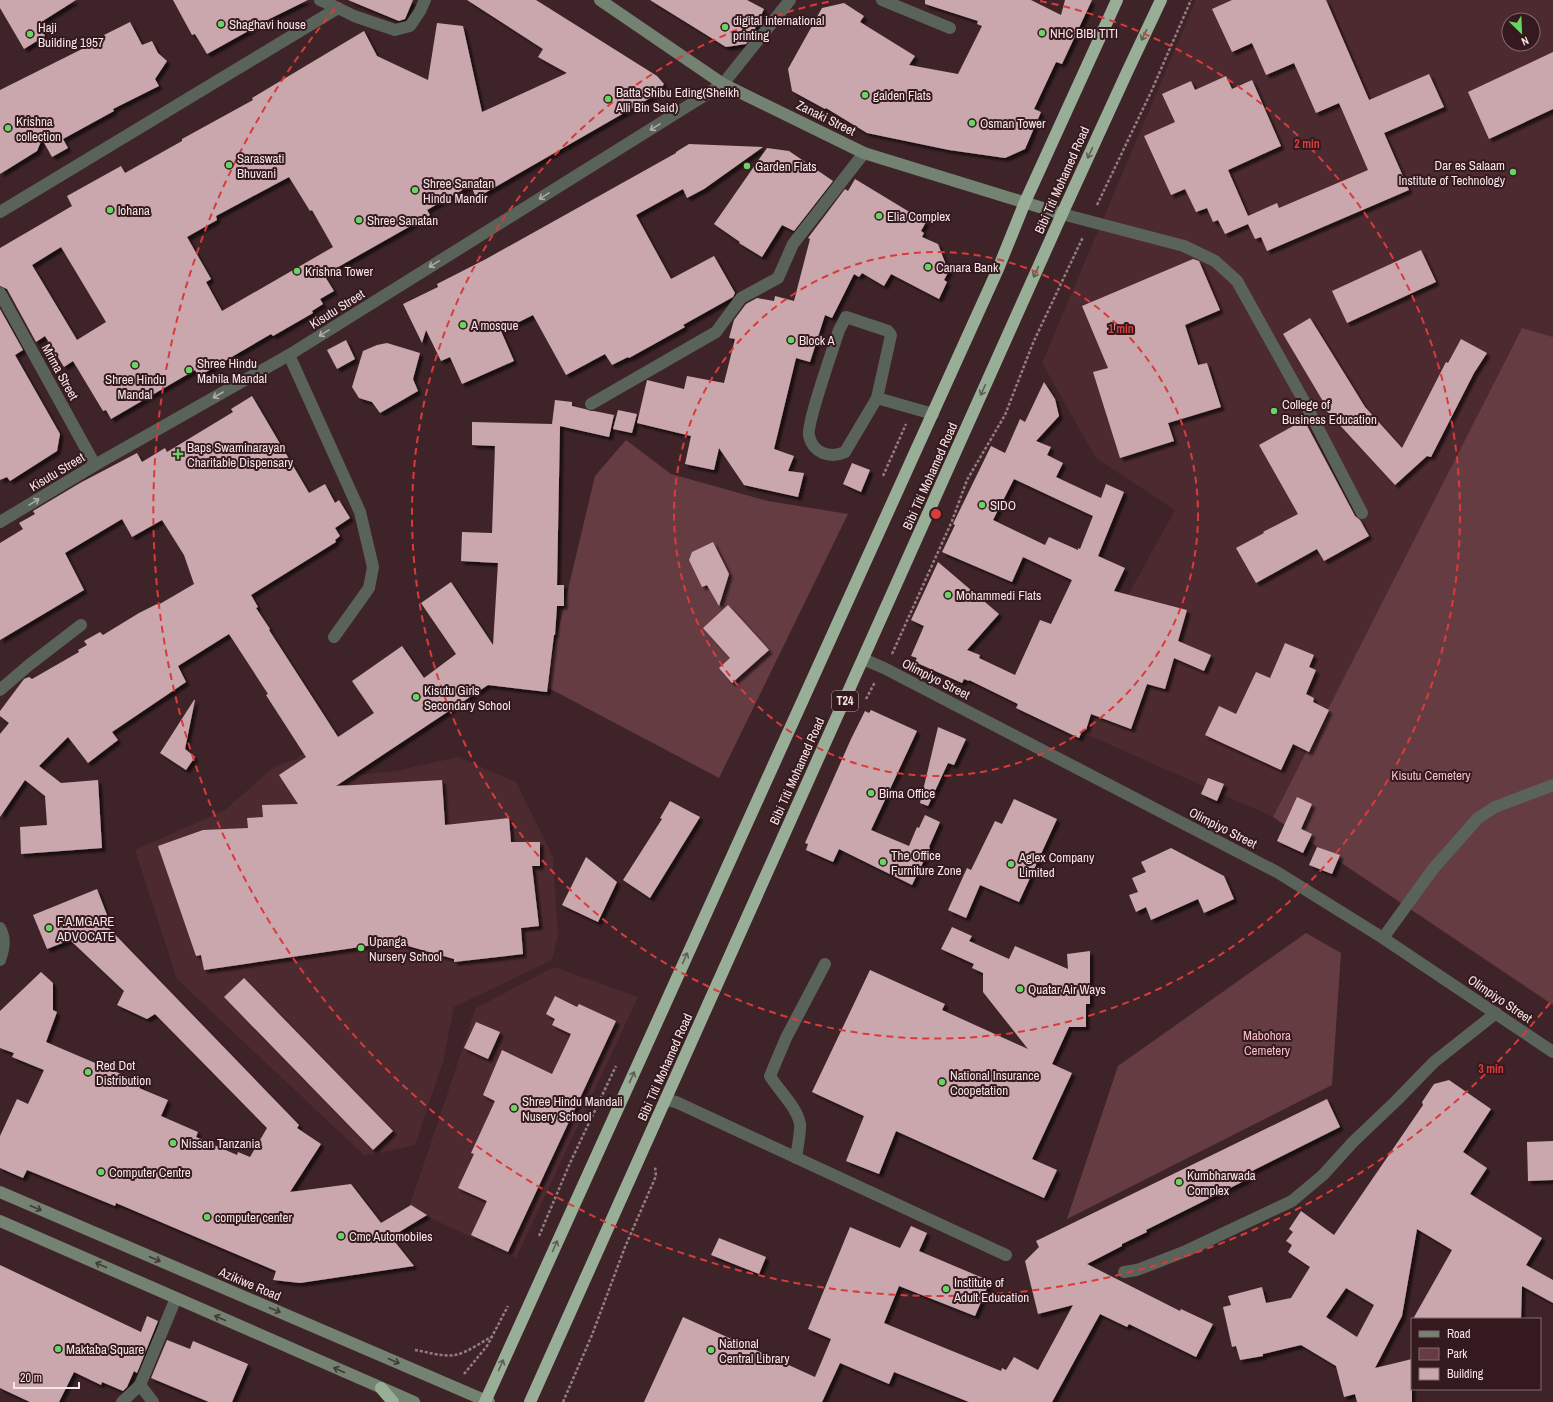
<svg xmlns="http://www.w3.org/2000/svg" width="1553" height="1402" viewBox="0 0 1553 1402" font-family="'Archivo Narrow',sans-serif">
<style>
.built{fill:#4c2a30;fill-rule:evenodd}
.green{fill:#663c43}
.building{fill:#caa7ac;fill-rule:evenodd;filter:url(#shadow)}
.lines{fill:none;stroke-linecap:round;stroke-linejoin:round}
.path{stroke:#937d80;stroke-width:2.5;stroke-dasharray:3 2;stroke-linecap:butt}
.lane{stroke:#5a635a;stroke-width:12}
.street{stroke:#5a635a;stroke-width:12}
.secondary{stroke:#748272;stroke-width:12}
.highway{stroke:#99ae97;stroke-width:12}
.oneway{stroke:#615d55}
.oneway2{stroke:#b0aaa8}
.oneway3{stroke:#473938}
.ring{fill:none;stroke:#d93b3b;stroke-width:2;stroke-dasharray:7 5}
.poi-dot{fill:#69d464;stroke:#341a1f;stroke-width:1.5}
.labels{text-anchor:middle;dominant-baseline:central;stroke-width:4;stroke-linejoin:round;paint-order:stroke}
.shield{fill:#341a1f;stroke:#bca8ab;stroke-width:1}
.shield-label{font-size:12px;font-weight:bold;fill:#f7e5e7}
.poi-label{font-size:13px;fill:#f7e5e7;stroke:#341a1f;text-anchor:start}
.street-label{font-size:13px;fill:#f7e5e7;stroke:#341a1f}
.park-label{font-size:13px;fill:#f8bdc5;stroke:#341a1f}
.centre{fill:#d93b3b;stroke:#341a1f;stroke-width:2}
.ring-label{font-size:12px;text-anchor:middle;font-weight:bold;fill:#d93b3b;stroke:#341a1f;stroke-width:4;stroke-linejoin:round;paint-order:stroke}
</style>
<defs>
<filter id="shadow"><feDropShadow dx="3.5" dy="3.5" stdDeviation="1" flood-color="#0009"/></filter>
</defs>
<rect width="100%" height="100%" fill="#3e2428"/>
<g class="built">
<path d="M1196,0H1553V337L1522,328L1273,817L1086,734L1127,597L1175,510L1096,458L1042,363ZM1509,20H1533V44H1509Z"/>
<polygon points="305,752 323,752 357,775 396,771 458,757 516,782 553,857 558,936 552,960 454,1007 443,1062 415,1145 365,1156 177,979 135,850 225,810 274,767 296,759"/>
<polygon points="554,967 638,997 516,1258 409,1208 476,1008"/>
</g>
<g class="green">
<polygon points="1522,328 1553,337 1553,1005 1273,817"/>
<polygon points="626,440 671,474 768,501 848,514 719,778 545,686 595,476"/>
<polygon points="1306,933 1341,953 1332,1085 1067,1219 1118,1066"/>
</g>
<g class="building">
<polygon points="0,0 76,0 38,24 45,36 24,49 0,8"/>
<polygon points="173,0 308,0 251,28 252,29 207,54 195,34 192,35"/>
<polygon points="348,0 413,0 405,19 399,21"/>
<path d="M467,0H536L657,76L664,84L657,94L476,198L471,185L427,210L430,215L324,275L334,291L320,299L323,304L312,311L313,313L273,336L271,334L199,376L195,370L111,419L106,410L103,411L73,361L64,367L45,336L36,342L7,289L0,286V248L72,206L67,196L121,166L125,173L182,141V139L253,100L252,98L364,31L377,56L428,80L437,23L463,26L482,112L567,73L538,57L543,49ZM289,177L310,211L312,210L333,247L222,311L206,282L211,279L187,237L217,220L216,216ZM61,247L106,322L77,340L32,265Z"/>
<polygon points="650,0 747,0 764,9 751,37 746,44 726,47"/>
<polygon points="925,0 1031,0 1061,15 1065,0 1092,0 1062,64 1056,62 1034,109 1041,112 1025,149 1005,158 949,150 867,133 826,108 825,109 792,91 788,69 822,8 844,3 864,16 860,22 915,56 909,65 958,74 982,26 977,24 978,21 925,4"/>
<polygon points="1232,0 1326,0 1369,100 1429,74 1444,107 1384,133 1409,190 1267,251 1261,237 1255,239 1248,224 1225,234 1218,220 1213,222 1207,208 1196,212 1185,189 1171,195 1144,136 1175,122 1162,94 1191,81 1195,90 1226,76 1232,89 1252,80 1281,146 1228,170 1248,216 1277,203 1279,208 1368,170 1339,103 1316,113 1294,63 1266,75 1252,43 1232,52 1212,9"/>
<polygon points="130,22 142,45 152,41 158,53 167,61 155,79 159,86 113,109 114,111 63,139 68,148 52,157 42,139 37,151 0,174 0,90 106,37 104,35"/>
<polygon points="1553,52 1553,109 1489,139 1468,92"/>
<polygon points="689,144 763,147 704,189 687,198 683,189 636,215 671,279 714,256 735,293 733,297 683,325 685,327 629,358 628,357 612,365 605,354 566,375 533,315 501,331 514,361 462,384 450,357 441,361 426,330 422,343 403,304 438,287 437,284 486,259 676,153 676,152"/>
<polygon points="767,148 789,151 833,181 794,231 782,225 762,257 739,243 740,242 714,224"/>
<polygon points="855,179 926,222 921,231 924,233 922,237 938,244 946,265 950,269 944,280 947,282 939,299 891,274 884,286 862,273 859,277 854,274 832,318 825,315 810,362 796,358 774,449 794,456 788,471 804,473 798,497 744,485 719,448 714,470 685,464 691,436 637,423 647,380 684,389 687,376 724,383 735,339 729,338 734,320 746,304 757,298 774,301 775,296 794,301 810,239 808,238 845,189 848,191"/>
<polygon points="1421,250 1436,282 1347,323 1332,291"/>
<polygon points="1193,259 1199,261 1220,310 1185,325 1198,365 1207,363 1221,407 1168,423 1174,441 1120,458 1093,372 1108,368 1082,306"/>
<polygon points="0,309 23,350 15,355 60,434 57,451 10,481 7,477 0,480"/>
<polygon points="1310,318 1365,407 1402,448 1446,362 1448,363 1461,339 1487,353 1474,373 1431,457 1427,456 1395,485 1325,409 1327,408 1283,334"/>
<polygon points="346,340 355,359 337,369 327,350"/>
<polygon points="387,343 420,353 413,379 418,391 380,413 372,402 359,398 352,387 363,351 377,345"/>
<path d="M1044,382L1055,399L1059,416L1036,441L1051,447L1047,455L1063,463L1056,477L1101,498L1106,484L1124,492L1098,556L1125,568L1114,591L1187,610L1178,641L1211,655L1204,671L1174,658L1165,689L1147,684L1131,729L1091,714L1086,730L1083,729L1079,738L1016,708L1018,704L969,680V681L964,679L962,683L915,662L917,658L911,656L924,626L911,620L938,562L999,614L967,650L980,655L979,658L1015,675L1040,620L1051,624L1072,580L1023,557L1012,582L942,552L955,525L953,524L991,446L1005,453L1020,419L1025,422ZM1014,479L1093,516L1080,549L1078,548V550L1049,537L1045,545L993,520Z"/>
<polygon points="252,396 309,493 325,484 335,503 339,500 350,518 335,528 340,536 335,540 336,542 251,595 258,607 256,608 270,629 269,630 338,737 374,713 352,681 402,646 424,678 456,654 421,603 451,582 493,645 498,563 461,561 462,532 492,533 495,446 472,445 472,422 552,424 555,400 572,402 572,406 585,409 591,411 594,411 614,415 609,437 560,426 557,585 564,585 564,606 557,606 555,635 554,635 547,692 488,685 336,786 442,780 445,825 509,818 511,842 540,842 540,866 532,866 539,926 521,928 523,954 454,962 454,959 394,942 204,970 201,955 196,956 158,846 203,830 248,828 247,818 263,817 262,805 298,804 279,775 306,757 266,695 268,694 229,634 178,666 186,682 112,732 118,740 88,763 68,737 39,766 61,783 98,780 102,848 21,854 20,827 47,825 45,796 25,780 0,817 0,734 9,723 0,716 0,711 24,679 29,677 32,679 79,652 78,650 87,645 84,641 100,632 103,635 139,613 157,604 158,605 194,584 184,555 162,520 132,537 122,519 65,553 84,590 0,640 0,543 23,529 19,523 35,514 33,511 80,483 137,453 142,462 165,448 167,452 233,412 231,409"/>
<polygon points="618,410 637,414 632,433 613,429"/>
<polygon points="1304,420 1355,516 1360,520 1369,536 1324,561 1317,549 1256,583 1236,548 1264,533 1263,532 1298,514 1259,445"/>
<polygon points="852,463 870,470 861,492 843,484"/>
<polygon points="713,542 729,574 719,606 707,585 702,587 689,560 692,552"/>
<polygon points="728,605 769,650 732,683 719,668 730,658 703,628"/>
<polygon points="1285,643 1314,655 1309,667 1316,670 1306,694 1314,698 1313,702 1329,710 1309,752 1293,744 1281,770 1205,735 1219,706 1236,714 1256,672 1270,678"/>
<polygon points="194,700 195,700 185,749 195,757 186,770 160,753"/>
<polygon points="871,710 917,731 871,830 909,846 917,827 919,828 925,815 940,822 929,847 930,848 912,885 839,849 833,862 806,850 808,844 805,843 851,739 865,711 869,713"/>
<polygon points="938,727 966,739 954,765 948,763 928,806 920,803"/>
<polygon points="1208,778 1224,784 1217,801 1201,794"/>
<polygon points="1297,797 1312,804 1301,829 1312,834 1303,853 1277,841"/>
<polygon points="1014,799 1057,819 1019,902 980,885 966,918 948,910 967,868 971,870 995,821 1002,824"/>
<polygon points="670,801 700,817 650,898 623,880 662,819 660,818"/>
<polygon points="1317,847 1340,855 1332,874 1309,865"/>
<polygon points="1171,848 1224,876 1234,899 1204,913 1198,899 1151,920 1146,907 1136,912 1129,895 1138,892 1132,878 1146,872 1141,862"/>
<polygon points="586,857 617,882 598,922 562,905"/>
<polygon points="97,889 107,915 99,918 299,1125 297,1128 321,1144 290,1192 351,1184 381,1223 411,1205 427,1215 391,1237 414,1266 300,1283 273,1280 276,1271 116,1203 115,1206 27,1170 23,1178 0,1168 0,1136 17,1099 28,1104 44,1070 12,1057 14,1053 0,1048 0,1011 41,972 53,983 53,1010 57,1012 46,1042 142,1083 139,1088 168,1100 161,1116 198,1132 196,1137 237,1155 238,1152 250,1157 267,1128 155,1014 147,1019 117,1005 124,991 70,940 47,949 33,915"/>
<polygon points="952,927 972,936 969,941 1009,959 1015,946 1068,969 1067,954 1090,951 1090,1004 1086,1004 1086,1027 1069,1027 1052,1064 1072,1073 1032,1159 1057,1170 1044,1198 896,1131 879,1174 846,1161 864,1116 812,1092 870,970 945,1004 942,1010 1028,1049 983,992 983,973 972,968 974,964 941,949"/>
<polygon points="244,978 393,1131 373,1150 224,997"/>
<polygon points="555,996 577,1007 579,1004 616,1021 508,1252 471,1235 487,1201 458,1188 474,1154 471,1153 495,1101 483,1095 502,1050 552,1074 571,1034 552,1025 555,1019 546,1014"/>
<polygon points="476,1022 500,1032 488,1059 464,1048"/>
<path d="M1449,1080L1491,1109L1463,1152L1487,1168L1470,1194L1542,1238L1526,1265L1553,1280V1303L1522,1286L1521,1319H1413L1452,1250L1417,1229L1402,1316L1375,1368L1412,1359V1402H1357L1355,1394L1344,1397L1336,1366L1301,1345L1263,1354V1356L1240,1360L1236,1346L1232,1347L1223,1307L1231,1305L1228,1296L1262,1287L1266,1303L1291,1298L1310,1267L1288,1252L1292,1245L1286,1241L1293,1232L1289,1229L1301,1211L1334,1235L1423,1105L1422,1102L1434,1084ZM1346,1288L1374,1305L1357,1337L1326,1317Z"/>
<polygon points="1327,1099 1340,1127 1246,1174 1248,1179 1146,1230 1147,1232 1122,1244 1122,1246 1087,1264 1180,1311 1181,1309 1213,1324 1196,1357 1129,1324 1127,1327 1100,1314 1052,1402 969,1402 894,1372 889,1384 840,1363 822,1402 644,1402 683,1317 815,1377 831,1339 808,1329 850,1227 900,1248 911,1226 927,1233 919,1251 990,1281 975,1316 899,1286 884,1323 1001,1371 1002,1368 1006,1370 1014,1357 1038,1370 1073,1305 1038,1314 1025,1261 1039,1247 1036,1241"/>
<polygon points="1553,1141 1553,1180 1528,1181 1527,1142"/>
<polygon points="719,1238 766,1257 759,1274 711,1255"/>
<polygon points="0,1265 141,1332 147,1316 158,1321 137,1373 134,1371 127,1387 123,1391 102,1382 101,1385 74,1372 59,1402 30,1402 0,1388"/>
<polygon points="167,1340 190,1349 193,1341 248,1364 232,1402 209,1402 151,1378"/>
</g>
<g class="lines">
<g class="path">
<polyline points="1097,205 1151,92 1191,0"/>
<polyline points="883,476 906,424"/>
<polyline points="892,654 952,521 967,480 1005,415 1033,343 1083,237"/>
<polyline points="866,699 875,682"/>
<polyline points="539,1236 570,1163 616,1066"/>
<path d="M415,1350C428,1352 442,1357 455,1355C467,1353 480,1343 491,1337"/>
<polyline points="464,1374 487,1346 508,1306"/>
<polyline points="563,1402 592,1335 625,1247 656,1176 655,1166"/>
</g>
<g class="lane">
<polyline points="320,0 338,8"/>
<polyline points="882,0 950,28"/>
<polyline points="723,84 790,0"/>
<polyline points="1062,214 1184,246 1215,261 1237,281 1305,403 1362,513"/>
<path d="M846,317L888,331L891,335L877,398L845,452C830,459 813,453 809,436C806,425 834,346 839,330Z"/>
<polyline points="289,355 360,512 373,567 369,588 334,637"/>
<polyline points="877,398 933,414"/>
<polyline points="591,404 716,332 741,298 778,278 793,244 864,153"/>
<polyline points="0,690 29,665 81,625"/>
<path d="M0,928C6,939 4,948 0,960"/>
<polyline points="1383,938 1433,869 1478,818 1495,807 1553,785"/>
<polyline points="665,1100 676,1102 1006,1255"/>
<path d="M796,1158C797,1150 801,1131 800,1124C797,1107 779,1091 770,1076L786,1038L825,964"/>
<polyline points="1124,1272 1137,1270 1186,1251 1292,1201 1323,1175 1353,1142 1396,1101 1434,1062 1496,1013"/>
<polyline points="140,1385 153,1402"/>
<polyline points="122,1402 140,1385 176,1298"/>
</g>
<g class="street">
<polyline points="0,212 338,8 354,16 395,30 410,26 420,11 425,0"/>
<polyline points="0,293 95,465"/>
<polyline points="0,522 95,465 289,355 723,84"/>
<polyline points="863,659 884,668 1277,872 1383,938 1553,1052"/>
</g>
<g class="secondary">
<polyline points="600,0 723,84 864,153 1062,214"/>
<polyline points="0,1192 489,1402"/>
<polyline points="0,1221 414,1402"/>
</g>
<g class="highway">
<polyline points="381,1388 393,1402"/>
<polyline points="485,1402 998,269 1025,202 1117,0"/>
<polyline points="530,1402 1062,214 1128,70 1161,0"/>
</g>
</g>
<defs><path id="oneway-shaft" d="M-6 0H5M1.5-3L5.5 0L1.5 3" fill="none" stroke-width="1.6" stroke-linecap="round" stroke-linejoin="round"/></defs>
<g class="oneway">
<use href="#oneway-shaft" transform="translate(1144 35) rotate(116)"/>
<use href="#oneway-shaft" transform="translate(1090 153) rotate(115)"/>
<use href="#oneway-shaft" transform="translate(1036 272) rotate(114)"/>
<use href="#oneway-shaft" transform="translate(983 390) rotate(114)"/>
<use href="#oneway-shaft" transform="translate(685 958) rotate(-66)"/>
<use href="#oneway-shaft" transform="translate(632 1077) rotate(-66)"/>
<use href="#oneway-shaft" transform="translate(555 1246) rotate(-66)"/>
<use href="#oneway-shaft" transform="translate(501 1365) rotate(-66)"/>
</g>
<g class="oneway2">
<use href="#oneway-shaft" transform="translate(655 127) rotate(148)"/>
<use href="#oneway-shaft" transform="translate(544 196) rotate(148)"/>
<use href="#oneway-shaft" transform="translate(434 264) rotate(148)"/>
<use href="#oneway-shaft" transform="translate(324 333) rotate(148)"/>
<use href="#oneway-shaft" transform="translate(218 395) rotate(150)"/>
<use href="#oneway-shaft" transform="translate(34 502) rotate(-31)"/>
</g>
<g class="oneway3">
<use href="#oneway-shaft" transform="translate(36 1208) rotate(23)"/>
<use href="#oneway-shaft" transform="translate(155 1259) rotate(23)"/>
<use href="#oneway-shaft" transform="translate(101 1265) rotate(-156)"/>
<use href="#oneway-shaft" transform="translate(275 1310) rotate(23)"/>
<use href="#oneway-shaft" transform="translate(220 1318) rotate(-156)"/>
<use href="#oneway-shaft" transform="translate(394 1361) rotate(23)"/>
<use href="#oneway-shaft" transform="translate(339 1370) rotate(-156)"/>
</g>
<g class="ring">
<circle cx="936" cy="514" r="262"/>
<path d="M1040 1A524 524 0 1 1 832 1"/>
<path d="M1550 1003A785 785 0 1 1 339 4"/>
</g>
<g class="poi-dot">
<circle cx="221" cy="24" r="4"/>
<circle cx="725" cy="27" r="4"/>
<circle cx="1042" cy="33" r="4"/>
<circle cx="30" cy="34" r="4"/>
<circle cx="865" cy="95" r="4"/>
<circle cx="608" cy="99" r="4"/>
<circle cx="972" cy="123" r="4"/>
<circle cx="8" cy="128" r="4"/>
<circle cx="229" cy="165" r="4"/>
<circle cx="747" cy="166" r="4"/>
<circle cx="1513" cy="172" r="4"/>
<circle cx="415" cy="190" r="4"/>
<circle cx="110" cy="210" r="4"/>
<circle cx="879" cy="216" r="4"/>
<circle cx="359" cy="220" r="4"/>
<circle cx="928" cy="267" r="4"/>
<circle cx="297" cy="271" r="4"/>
<circle cx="463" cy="325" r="4"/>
<circle cx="791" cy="340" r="4"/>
<circle cx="135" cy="365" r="4"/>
<circle cx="189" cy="370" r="4"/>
<circle cx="1274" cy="411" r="4"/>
<path d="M176 448h4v4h4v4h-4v4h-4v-4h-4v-4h4z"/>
<circle cx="982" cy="505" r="4"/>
<circle cx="948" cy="595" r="4"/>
<circle cx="416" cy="697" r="4"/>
<circle cx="871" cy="793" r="4"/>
<circle cx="883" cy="862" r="4"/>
<circle cx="1011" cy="864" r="4"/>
<circle cx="49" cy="928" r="4"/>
<circle cx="361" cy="948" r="4"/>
<circle cx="1020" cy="989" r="4"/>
<circle cx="88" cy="1072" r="4"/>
<circle cx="942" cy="1082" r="4"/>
<circle cx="514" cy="1108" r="4"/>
<circle cx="173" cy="1143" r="4"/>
<circle cx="101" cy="1172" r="4"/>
<circle cx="1179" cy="1182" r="4"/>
<circle cx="207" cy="1217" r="4"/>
<circle cx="341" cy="1236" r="4"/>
<circle cx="946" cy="1289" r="4"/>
<circle cx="58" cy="1349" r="4"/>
<circle cx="711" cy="1350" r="4"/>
</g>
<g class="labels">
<rect class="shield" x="832" y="691" width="26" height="20" rx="3"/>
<g class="shield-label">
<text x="845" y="701">T24</text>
</g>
<g class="poi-label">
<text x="733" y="20">digital international<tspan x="733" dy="15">printing</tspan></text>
<text x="229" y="24">Shaghavi house</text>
<text x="38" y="27">Haji<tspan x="38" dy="15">Building 1957</tspan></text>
<text x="1050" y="33">NHC BIBI TITI</text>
<text x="616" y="92">Batta Shibu Eding(Sheikh<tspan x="616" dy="15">Alli Bin Said)</tspan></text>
<text x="873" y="95">galden Flats</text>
<text x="16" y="121">Krishna<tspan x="16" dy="15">collection</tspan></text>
<text x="980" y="123">Osman Tower</text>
<text x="237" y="158">Saraswati<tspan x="237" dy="15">Bhuvani</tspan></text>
<text x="1505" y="165" text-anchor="end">Dar es Salaam<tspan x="1505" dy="15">Institute of Technology</tspan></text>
<text x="755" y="166">Garden Flats</text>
<text x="423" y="183">Shree Sanatan<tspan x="423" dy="15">Hindu Mandir</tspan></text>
<text x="118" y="210">lohana</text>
<text x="887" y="216">Elia Complex</text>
<text x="367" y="220">Shree Sanatan</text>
<text x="936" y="267">Canara Bank</text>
<text x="305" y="271">Krishna Tower</text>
<text x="471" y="325">A mosque</text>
<text x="799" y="340">Block A</text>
<text x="197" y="363">Shree Hindu<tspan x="197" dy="15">Mahila Mandal</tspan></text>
<text x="135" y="379" text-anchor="middle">Shree Hindu<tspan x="135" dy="15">Mandal</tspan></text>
<text x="1282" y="404">College of<tspan x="1282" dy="15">Business Education</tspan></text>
<text x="187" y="447">Baps Swaminarayan<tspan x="187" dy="15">Charitable Dispensary</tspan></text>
<text x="990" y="505">SIDO</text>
<text x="956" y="595">Mohammedi Flats</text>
<text x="424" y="690">Kisutu Girls<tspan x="424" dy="15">Secondary School</tspan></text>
<text x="879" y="793">Bima Office</text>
<text x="891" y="855">The Office<tspan x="891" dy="15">Furniture Zone</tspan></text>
<text x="1019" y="857">Aglex Company<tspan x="1019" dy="15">Limited</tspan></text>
<text x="57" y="921">F.A.MGARE<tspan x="57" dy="15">ADVOCATE</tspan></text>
<text x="369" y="941">Upanga<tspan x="369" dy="15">Nursery School</tspan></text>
<text x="1028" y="989">Quatar Air Ways</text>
<text x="96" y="1065">Red Dot<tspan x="96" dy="15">Distribution</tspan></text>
<text x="950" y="1075">National Insurance<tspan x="950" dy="15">Coopetation</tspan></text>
<text x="522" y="1101">Shree Hindu Mandali<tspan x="522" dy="15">Nusery School</tspan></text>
<text x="181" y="1143">Nissan Tanzania</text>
<text x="109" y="1172">Computer Centre</text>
<text x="1187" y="1175">Kumbharwada<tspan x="1187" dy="15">Complex</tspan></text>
<text x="215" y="1217">computer center</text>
<text x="349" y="1236">Cmc Automobiles</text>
<text x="954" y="1282">Institute of<tspan x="954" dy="15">Adult Education</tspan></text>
<text x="719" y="1343">National<tspan x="719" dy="15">Central Library</tspan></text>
<text x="66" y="1349">Maktaba Square</text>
</g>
<g class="street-label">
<text transform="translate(826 118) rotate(26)">Zanaki Street</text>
<text transform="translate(1062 180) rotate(-66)">Bibi Titi Mohamed Road</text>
<text transform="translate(337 309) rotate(-32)">Kisutu Street</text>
<text transform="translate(60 372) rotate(61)">Mrima Street</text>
<text transform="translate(57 472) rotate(-31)">Kisutu Street</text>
<text transform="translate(930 476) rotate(-66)">Bibi Titi Mohamed Road</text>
<text transform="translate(936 679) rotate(27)">Olimpiyo Street</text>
<text transform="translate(797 771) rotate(-66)">Bibi Titi Mohamed Road</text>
<text transform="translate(1223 828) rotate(27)">Olimpiyo Street</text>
<text transform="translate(1500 999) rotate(34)">Olimpiyo Street</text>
<text transform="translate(665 1067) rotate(-66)">Bibi Titi Mohamed Road</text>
<text transform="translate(250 1284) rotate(23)">Azikiwe Road</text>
</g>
<g class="park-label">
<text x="1431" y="775">Kisutu Cemetery</text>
<text x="1267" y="1035">Mabohora<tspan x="1267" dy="15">Cemetery</tspan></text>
</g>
</g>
<circle cx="936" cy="514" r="6" class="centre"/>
<g class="ring-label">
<text x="1307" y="148">2 min</text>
<text x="1121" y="333">1 min</text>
<text x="1491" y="1073">3 min</text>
</g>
<rect x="1411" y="1318" width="130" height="72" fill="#341a1f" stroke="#826b6f"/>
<rect x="1419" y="1331" width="20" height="6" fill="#748272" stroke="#826b6f"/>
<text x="1447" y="1338" font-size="12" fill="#f7e5e7">Road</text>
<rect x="1419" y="1348" width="20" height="12" fill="#663c43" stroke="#826b6f"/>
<text x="1447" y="1358" font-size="12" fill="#f7e5e7">Park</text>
<rect x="1419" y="1368" width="20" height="12" fill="#caa7ac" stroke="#826b6f"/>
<text x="1447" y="1378" font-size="12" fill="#f7e5e7">Building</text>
<g transform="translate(1521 32) rotate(156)"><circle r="19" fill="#341a1f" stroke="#826b6f"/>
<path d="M0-3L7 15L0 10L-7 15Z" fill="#69d464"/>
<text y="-6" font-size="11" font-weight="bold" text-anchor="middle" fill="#f7e5e7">N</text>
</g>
<path d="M14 1382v6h65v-6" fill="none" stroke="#f7e5e7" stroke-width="2"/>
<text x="20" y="1382" font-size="12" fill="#f7e5e7" stroke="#341a1f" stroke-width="3" paint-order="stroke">20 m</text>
</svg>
